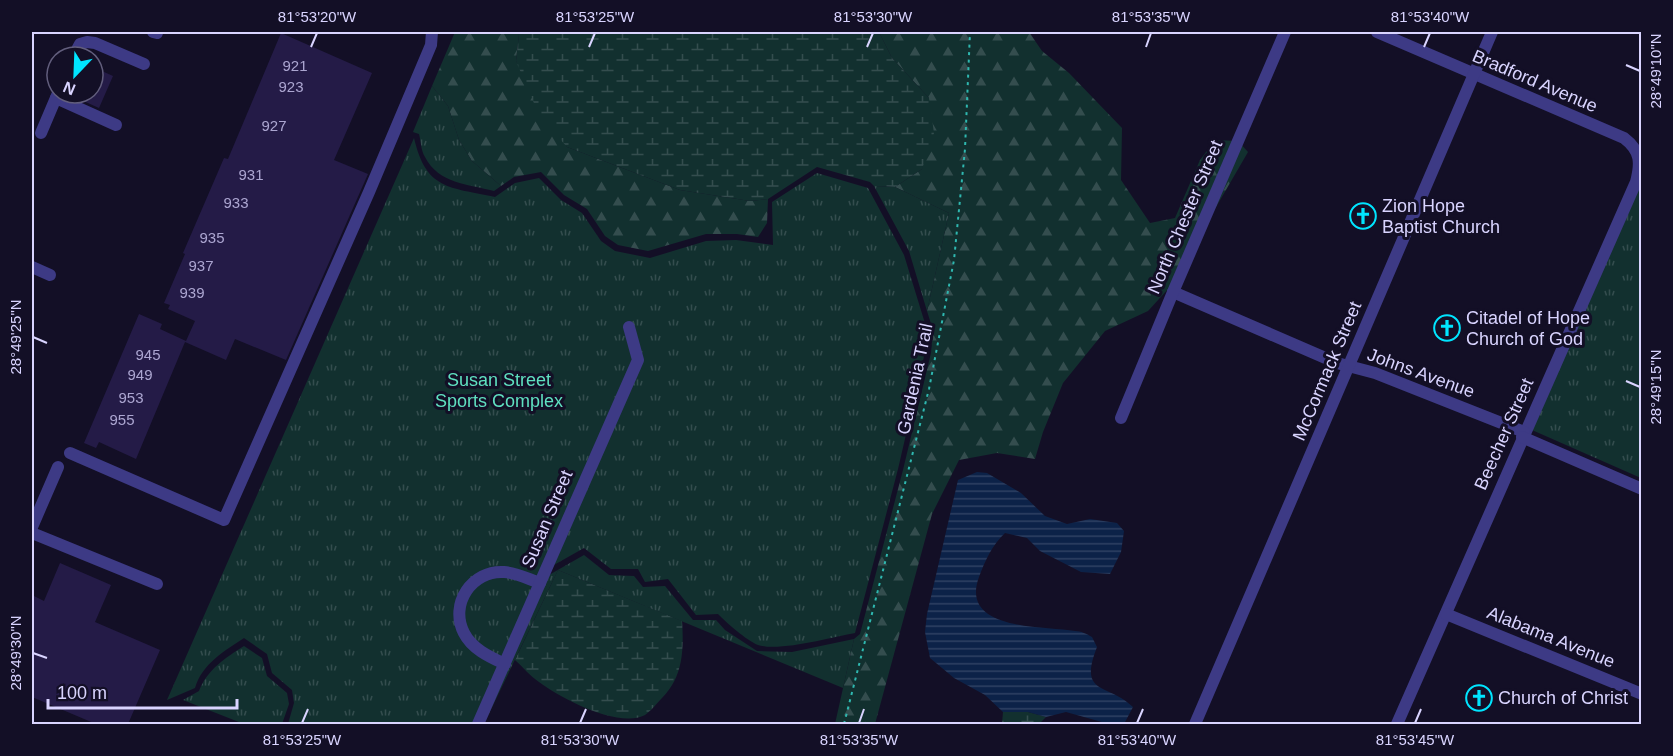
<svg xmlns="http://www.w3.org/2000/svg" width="1673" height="756" viewBox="0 0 1673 756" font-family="Arial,sans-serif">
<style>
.forest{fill:url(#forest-firs)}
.wetland{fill:url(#wetland-marsh)}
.park{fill:url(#park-tufts)}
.water{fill:url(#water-rules)}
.building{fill:#241b47}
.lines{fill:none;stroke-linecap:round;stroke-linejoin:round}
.path{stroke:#2fb8b0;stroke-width:2;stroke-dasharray:3 4.5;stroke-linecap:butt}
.minor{stroke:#3d3a85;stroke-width:12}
.ticks{fill:none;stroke:#d9d4ff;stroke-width:2}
.labels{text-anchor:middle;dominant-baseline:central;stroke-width:6;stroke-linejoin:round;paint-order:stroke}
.number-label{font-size:15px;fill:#aca6d1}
.street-label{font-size:18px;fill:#d9d4ff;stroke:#130f26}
.poi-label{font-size:18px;fill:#d9d4ff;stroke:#130f26;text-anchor:start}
.park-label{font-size:18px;fill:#5fe0c0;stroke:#130f26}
.neatline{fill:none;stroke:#d9d4ff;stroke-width:2}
.ticks-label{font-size:15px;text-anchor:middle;fill:#d9d4ff}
</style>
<defs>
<pattern id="forest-firs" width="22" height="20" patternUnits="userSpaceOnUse" patternTransform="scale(1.5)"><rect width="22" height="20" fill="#12302f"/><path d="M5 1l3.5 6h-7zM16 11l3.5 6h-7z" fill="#344d4e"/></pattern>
<pattern id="wetland-marsh" width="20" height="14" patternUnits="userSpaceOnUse" patternTransform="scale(1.5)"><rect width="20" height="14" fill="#12302f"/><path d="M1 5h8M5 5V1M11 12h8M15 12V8" fill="none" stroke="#344d4e"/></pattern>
<pattern id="park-tufts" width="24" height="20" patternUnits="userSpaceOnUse" patternTransform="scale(1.5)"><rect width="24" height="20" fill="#12302f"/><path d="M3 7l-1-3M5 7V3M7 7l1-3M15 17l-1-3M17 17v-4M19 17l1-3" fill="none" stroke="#344d4e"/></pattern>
<pattern id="water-rules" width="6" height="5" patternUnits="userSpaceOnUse" patternTransform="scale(1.5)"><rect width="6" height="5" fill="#0c2248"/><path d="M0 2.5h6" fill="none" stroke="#2f4163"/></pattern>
</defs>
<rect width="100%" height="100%" fill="#130f26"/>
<g class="forest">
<polygon points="455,32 517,32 519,34 516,61 567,147 680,190 750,201 768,199 767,223 758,237 737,234 706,234 648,251 618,245 605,236 587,209 564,195 541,172 514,177 501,186 472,161 459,140 448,106 432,86"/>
<polygon points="879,32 1029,32 1042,51 1069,73 1122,128 1121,180 1150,223 1175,218 1200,160 1215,140 1238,141 1248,152 1169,288 1148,311 1105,331 1063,383 1043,432 1035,459 997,453 959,460 932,514 875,724 835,724 854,639 860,634 903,470 931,353 933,330 927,311 949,213 895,187 922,169 929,98 892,58"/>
</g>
<g class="wetland">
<polygon points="517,32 879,32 892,58 929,98 934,133 922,169 895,187 874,186 870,182 817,167 768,199 750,201 680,190 567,147 539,115 516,61 519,34"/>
<path d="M558,570L682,621C684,650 683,677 662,698C657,703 651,711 645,715C619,729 560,698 539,682C530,676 523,667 515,660Z"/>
<polygon points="1003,712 1028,712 1046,717 1039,724 1002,724"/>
</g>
<g class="park">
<path d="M432,86L448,106L459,140L472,161L501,186L494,191C468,184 439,184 425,157C421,151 421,141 419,134L413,132Z"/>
<path d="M414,138C426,190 449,187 495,197L515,183L539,178L561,200L582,213L601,241L615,251L650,258L706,241L736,240L773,245L772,202L817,173L868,188L904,255L927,330L925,352L898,469L855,633C832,637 779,652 758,645C746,640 727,623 718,614L696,615L668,579L645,582L638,569H611L584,548L545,570L478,724H288L294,703L292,690L272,673L267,654L244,638C224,651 202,664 195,688L167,700Z"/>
<polygon points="1641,171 1641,478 1532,430"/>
<polygon points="874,186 895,187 949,213 927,311 909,251"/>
<polygon points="584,555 609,575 634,576 643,587 665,586 693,620 716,620 725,630 757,651 792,652 854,639 843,688 558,570 484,724 549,575"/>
<path d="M244,646L262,658L267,676L287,693L289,704L282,724H244L183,700L199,691C207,670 225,658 244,646Z"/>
</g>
<path class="water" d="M977,472L987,473L1021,493L1045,516L1067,524L1090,519L1117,523L1124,531L1121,552L1110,574L1081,572L1040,551L1027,538L1005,533C992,545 985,561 979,577C959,631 1043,626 1075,631C1081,631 1087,634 1092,637L1097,647C1078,696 1107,682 1133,707L1124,724H1109L1066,712L1046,717L1028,712H1003L985,695L954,678L930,658L925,632L927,614L958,480Z"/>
<g class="building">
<polygon points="281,33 372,73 334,160 368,174 286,360 235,339 226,360 185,342 136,459 99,442 96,448 84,443 139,314 162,324 160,329 186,341 195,321 168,309 170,305 164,303 185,254 183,253 224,158 228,159"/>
<polygon points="93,67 113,76 99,108 79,99 81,93 93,93"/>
<polygon points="60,563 111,585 95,622 160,650 128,724 96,724 32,697 32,595 44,601"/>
</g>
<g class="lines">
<polyline class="path" points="844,724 929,389 954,260 965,149 970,32"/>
<g class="minor">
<polyline points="153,32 157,33"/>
<path d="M1377,32L1624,138C1641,151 1641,163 1636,182L1397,724"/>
<polyline points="73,57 80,44 87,42 95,43 144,64"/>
<polyline points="56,98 116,125"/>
<polyline points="41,133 58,93"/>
<polyline points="32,267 50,275"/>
<polyline points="1173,292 1337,363 1375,373 1524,432"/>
<polyline points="1121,418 1173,292 1285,32"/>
<polyline points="1522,437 1642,489"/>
<polyline points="70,453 224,520 369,192 431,45 432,32"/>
<polyline points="32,527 58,467"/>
<polyline points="32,533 157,584"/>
<polyline points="1446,614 1642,694"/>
<path d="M505,664C490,657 472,649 464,633C449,604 472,570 504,572C517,573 528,579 540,583"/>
<polyline points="478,724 638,360 629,327"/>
<polyline points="1195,724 1492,32"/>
</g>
</g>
<path class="ticks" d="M311,47L317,33M589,47L595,33M867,47L873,33M1146,47L1151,33M1424,47L1430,33M1626,65L1640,71M33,337L47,343M1626,381L1640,387M33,653L47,658M302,723L308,709M580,723L586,709M859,723L864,709M1137,723L1143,709M1415,723L1421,709"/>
<defs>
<g id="church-ring" transform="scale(1.35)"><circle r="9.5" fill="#130f26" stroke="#00e5ff" stroke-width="1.5"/><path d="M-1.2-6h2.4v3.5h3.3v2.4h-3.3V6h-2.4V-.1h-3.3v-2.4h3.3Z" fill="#00e5ff"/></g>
</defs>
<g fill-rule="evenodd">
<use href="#church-ring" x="1363" y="216"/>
<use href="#church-ring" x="1447" y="328"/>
<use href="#church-ring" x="1479" y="698"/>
</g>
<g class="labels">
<g class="number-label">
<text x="295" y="65">921</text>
<text x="291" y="86">923</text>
<text x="274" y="125">927</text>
<text x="251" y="174">931</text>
<text x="236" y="202">933</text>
<text x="212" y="237">935</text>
<text x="201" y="265">937</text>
<text x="192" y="292">939</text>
<text x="148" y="354">945</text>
<text x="140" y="374">949</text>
<text x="131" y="397">953</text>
<text x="122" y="419">955</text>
</g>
<g class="street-label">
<text transform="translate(1535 81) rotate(23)">Bradford Avenue</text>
<text transform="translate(1185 217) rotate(-67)">North Chester Street</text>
<text transform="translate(1327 371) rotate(-67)">McCormack Street</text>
<text transform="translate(1421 373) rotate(20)">Johns Avenue</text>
<text transform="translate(915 379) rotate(-78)">Gardenia Trail</text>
<text transform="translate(1504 434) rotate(-66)">Beecher Street</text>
<text transform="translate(547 519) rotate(-67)">Susan Street</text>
<text transform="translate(1551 637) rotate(22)">Alabama Avenue</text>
</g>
<g class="poi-label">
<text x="1382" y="206">Zion Hope<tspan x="1382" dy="21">Baptist Church</tspan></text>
<text x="1466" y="318">Citadel of Hope<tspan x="1466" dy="21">Church of God</tspan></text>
<text x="1498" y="698">Church of Christ</text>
</g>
<g class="park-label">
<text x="499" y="380">Susan Street<tspan x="499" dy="21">Sports Complex</tspan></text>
</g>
</g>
<rect width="1673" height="756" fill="none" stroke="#130f26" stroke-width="66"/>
<g transform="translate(75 75) rotate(203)"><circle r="28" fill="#130f26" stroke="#625e7d" stroke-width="1.5"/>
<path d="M0-4.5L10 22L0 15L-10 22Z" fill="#00e5ff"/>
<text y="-9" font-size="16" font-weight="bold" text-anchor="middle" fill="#d9d4ff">N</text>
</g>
<path d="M48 699v9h189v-9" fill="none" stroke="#d9d4ff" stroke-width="3"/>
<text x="57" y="699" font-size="18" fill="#d9d4ff" stroke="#130f26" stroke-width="4.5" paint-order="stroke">100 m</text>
<rect x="33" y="33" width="1607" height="690" class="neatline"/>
<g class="ticks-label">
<text x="317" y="22">81°53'20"W</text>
<text x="595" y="22">81°53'25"W</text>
<text x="873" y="22">81°53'30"W</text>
<text x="1151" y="22">81°53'35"W</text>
<text x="1430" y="22">81°53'40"W</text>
<text transform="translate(1656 71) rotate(-90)" y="5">28°49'10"N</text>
<text transform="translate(16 337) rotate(-90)" y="5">28°49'25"N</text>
<text transform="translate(1656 387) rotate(-90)" y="5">28°49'15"N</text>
<text transform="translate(16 653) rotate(-90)" y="5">28°49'30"N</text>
<text x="302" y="745">81°53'25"W</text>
<text x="580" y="745">81°53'30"W</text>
<text x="859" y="745">81°53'35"W</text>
<text x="1137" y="745">81°53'40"W</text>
<text x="1415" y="745">81°53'45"W</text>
</g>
</svg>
